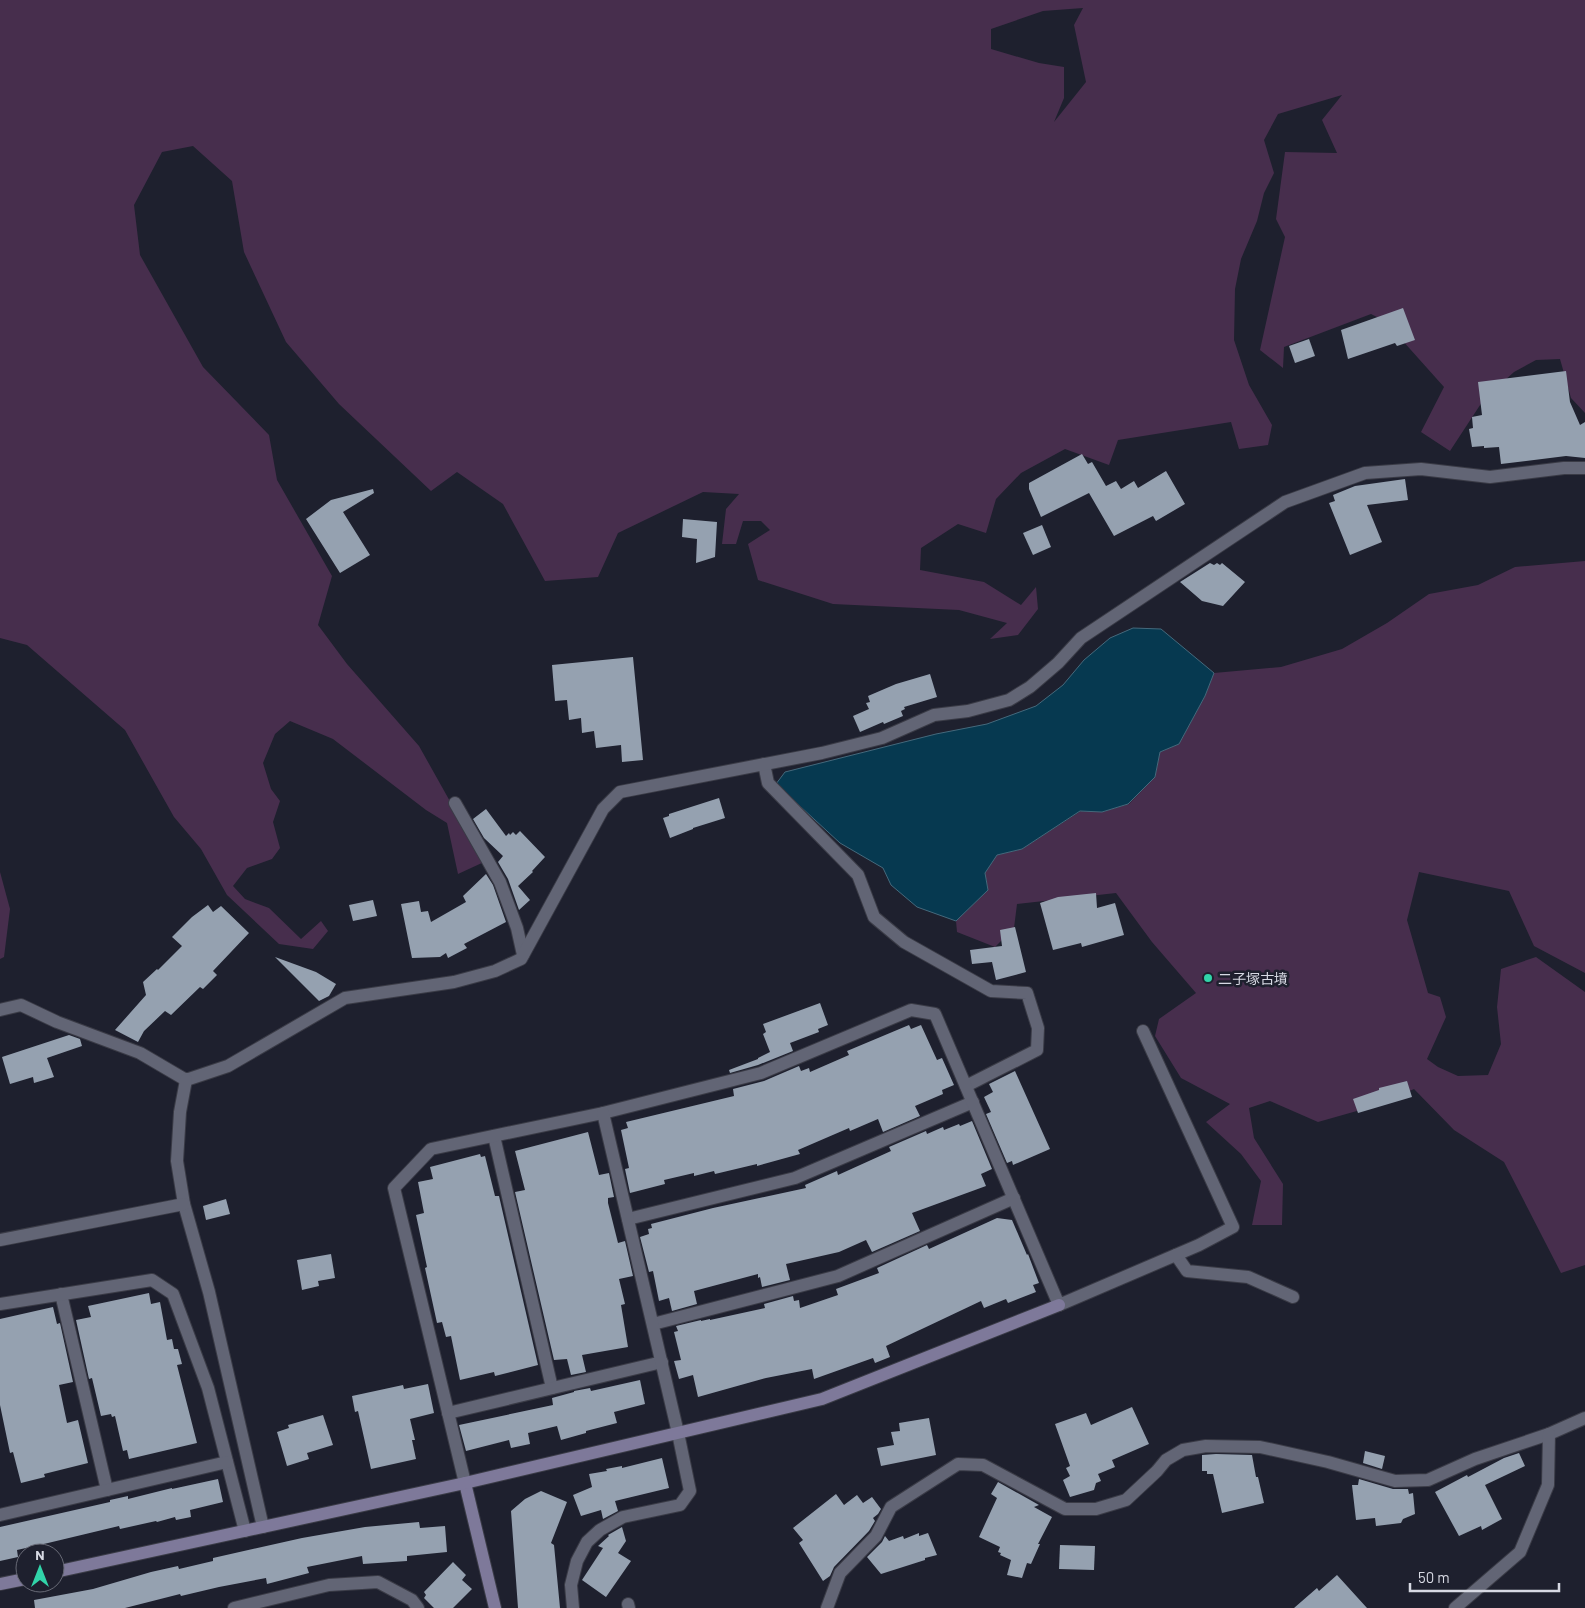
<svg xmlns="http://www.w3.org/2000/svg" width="1585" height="1608" viewBox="0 0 1585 1608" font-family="Barlow,'Noto Sans JP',sans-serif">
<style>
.green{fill:#472e4d;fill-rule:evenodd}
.water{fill:#063950;stroke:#45697c}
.building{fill:#95a1b0}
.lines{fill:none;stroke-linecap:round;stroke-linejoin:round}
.street-casing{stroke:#3a3b46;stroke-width:14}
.secondary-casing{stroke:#3a3b46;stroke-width:14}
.street{stroke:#626575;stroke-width:12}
.secondary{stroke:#7e799a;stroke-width:12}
.poi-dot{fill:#31d4a9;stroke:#1e202e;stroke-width:2}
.labels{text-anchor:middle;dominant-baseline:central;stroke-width:5;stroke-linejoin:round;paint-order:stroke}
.poi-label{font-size:14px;fill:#d7d9e3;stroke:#1e202e;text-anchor:start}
</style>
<rect width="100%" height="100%" fill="#1e202e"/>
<g class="green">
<path d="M0,0H1585V413L1571,398L1560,359L1536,360L1514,372L1484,399L1450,451L1421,432L1444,387L1385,321L1371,314L1284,347L1283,368L1260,350L1285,237L1276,219L1285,152L1337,153L1322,120L1342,95L1278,114L1264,140L1274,173L1264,193L1257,221L1241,259L1235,289L1234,340L1249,385L1272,425L1268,445L1239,449L1231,422L1118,440L1109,465L1065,449L1021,473L996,499L986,533L958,524L921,548L920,570L984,582L1021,605L1036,587L1038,609L1018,635L990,639L1007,623L959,610L833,604L758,580L748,544L770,530L761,521H743L736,544H722L726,509L739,494L703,492L618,533L598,577L545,581L503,504L457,472L431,491L339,404L286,342L244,252L232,181L193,146L162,152L134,205L140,255L203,367L269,435L277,480L332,576L318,625L347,664L419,746L484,862L458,874L447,823L426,810L333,739L290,721L275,734L263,763L271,789L280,801L273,822L280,848L272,859L247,868L233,886L245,899L269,908L301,939L321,921L328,931L313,949L279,944L227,895L201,849L174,817L125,730L27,645L0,638ZM1083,8L1074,25L1086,82L1054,122L1064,98V67L1039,63L991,49V29L1043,11Z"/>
<polygon points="1585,561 1585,973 1534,946 1509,891 1419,872 1407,920 1428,993 1440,997 1446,1017 1427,1059 1438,1067 1458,1076 1488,1075 1501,1044 1497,1007 1501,969 1536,957 1585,992 1585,1265 1561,1273 1504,1162 1454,1130 1414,1089 1378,1105 1318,1122 1270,1101 1249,1108 1254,1138 1283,1184 1282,1225 1252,1225 1261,1181 1241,1154 1206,1122 1230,1104 1181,1078 1155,1036 1159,1019 1196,993 1152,942 1116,893 1017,904 1014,928 995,947 957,932 956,921 988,890 985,873 997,855 1022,849 1081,811 1102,812 1129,804 1155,777 1160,752 1179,744 1205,696 1214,673 1281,667 1342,649 1387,623 1429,594 1478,585 1515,567"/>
<polygon points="0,872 10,909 4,957 0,959"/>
</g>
<polygon class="water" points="1133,628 1161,629 1214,673 1205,696 1179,744 1160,752 1155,777 1128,804 1102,812 1080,811 1022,849 997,855 985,873 988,890 956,921 917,907 891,885 883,868 840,843 776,784 785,772 936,734 987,724 1036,706 1063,685 1084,660 1110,638"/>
<g class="building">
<polygon points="1403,308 1415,340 1397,346 1395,343 1348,359 1341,330"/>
<polygon points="1309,339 1315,356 1295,363 1289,346"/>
<polygon points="1566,371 1570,402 1580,425 1585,422 1585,458 1566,456 1501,464 1499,447 1484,448 1484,446 1472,447 1469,429 1473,428 1472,417 1482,415 1478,382"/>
<polygon points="1082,454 1088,464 1092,462 1106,486 1116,481 1121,489 1134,481 1138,488 1166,471 1185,504 1156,521 1153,516 1114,536 1089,493 1041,517 1029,489 1029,483"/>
<polygon points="1405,479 1408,500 1367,505 1382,542 1350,555 1329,503 1335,501 1333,495 1355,486"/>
<polygon points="373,489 374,493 343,512 370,555 340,573 306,519 331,500"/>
<polygon points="683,519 717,522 715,557 696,563 697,539 682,537"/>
<polygon points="1042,525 1051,547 1033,555 1023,533"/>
<polygon points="1210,563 1214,565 1217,563 1220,565 1222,563 1245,582 1223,606 1202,601 1180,582"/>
<polygon points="633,657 643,760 622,762 621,745 596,748 594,731 582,733 581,718 569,720 567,700 555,701 552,665"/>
<polygon points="930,674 937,697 904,707 905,709 901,711 903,716 884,724 883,722 860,732 853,716 869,709 866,703 870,702 868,696 896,684"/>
<polygon points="719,798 725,818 693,828 693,829 670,838 663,818 669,816 669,814"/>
<polygon points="486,809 506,836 509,833 510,835 513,832 516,835 520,831 545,857 532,871 533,872 518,886 530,900 519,910 508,879 498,862 503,856 484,838 473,819"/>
<polygon points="486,874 493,885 506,922 464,944 467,948 448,958 446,953 440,957 412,958 401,904 419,901 421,912 428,911 431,922 466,902 463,896"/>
<polygon points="1096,893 1097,908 1115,903 1124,935 1082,947 1081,943 1053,950 1040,903 1058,897"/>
<polygon points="373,900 377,916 353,921 349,905"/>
<polygon points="208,905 213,912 221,906 249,933 213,971 217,975 203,989 200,987 171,1015 165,1011 144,1031 138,1042 115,1030 146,995 143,982 157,969 158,970 182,946 172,937 192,917"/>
<polygon points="1015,927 1026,972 996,980 992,962 972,964 970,950 1002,946 1000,930"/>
<polygon points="275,957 316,972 336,984 329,996 319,1001"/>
<polygon points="820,1003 828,1025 818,1029 819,1032 790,1043 793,1051 758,1065 730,1073 729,1070 758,1059 758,1058 770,1052 763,1034 766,1032 763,1024"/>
<polygon points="909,1025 911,1029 921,1025 937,1060 942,1058 954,1085 942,1090 943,1094 915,1106 920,1116 883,1132 878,1119 850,1131 849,1128 798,1150 800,1154 757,1166 757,1164 715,1174 714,1171 694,1176 694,1173 664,1180 665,1184 630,1193 625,1169 629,1168 621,1130 628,1128 626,1122 734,1096 733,1089 764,1081 799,1066 801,1071 809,1068 810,1072 849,1055 847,1051"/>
<polygon points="69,1035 80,1039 82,1046 47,1058 54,1077 34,1083 33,1077 10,1084 2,1057"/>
<polygon points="1015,1071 1050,1149 1013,1165 1012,1161 1007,1163 986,1114 991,1112 984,1097 993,1092 989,1084"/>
<polygon points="1407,1081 1412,1097 1358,1113 1353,1099 1379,1090 1379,1088"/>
<polygon points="972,1121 992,1169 981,1174 986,1186 912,1213 920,1231 872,1252 866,1240 839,1252 786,1264 790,1280 762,1287 760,1277 758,1278 758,1274 694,1291 697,1304 672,1311 669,1298 659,1301 653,1271 649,1272 640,1237 649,1234 648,1229 652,1228 651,1224 713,1208 806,1188 805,1185 837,1171 838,1175 891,1151 889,1147 926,1131 927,1134 943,1127 944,1130 959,1124 960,1126"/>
<polygon points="588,1132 599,1175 609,1173 614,1197 608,1198 608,1203 618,1243 625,1241 633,1276 619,1279 625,1304 621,1305 628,1347 582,1355 586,1372 571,1375 567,1359 554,1360 515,1192 525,1190 515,1151"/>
<polygon points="480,1154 481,1157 485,1156 495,1196 499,1196 538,1365 495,1376 494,1372 460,1380 451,1336 446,1337 442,1322 437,1323 425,1268 427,1267 416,1215 424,1213 418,1182 433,1179 430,1167"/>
<polygon points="226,1199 230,1214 206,1220 203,1206"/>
<polygon points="997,1218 1012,1220 1027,1255 1028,1254 1039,1283 1033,1285 1036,1292 1008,1303 1006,1299 984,1308 981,1301 886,1346 890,1357 875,1363 873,1358 814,1379 812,1369 766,1378 698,1397 693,1375 679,1379 674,1361 681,1360 674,1332 678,1331 676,1326 701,1320 701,1321 710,1319 710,1320 765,1308 764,1304 793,1296 794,1301 799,1300 800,1308 838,1295 836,1289 879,1273 877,1268 927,1245 929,1249"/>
<polygon points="331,1254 335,1278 318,1281 319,1286 302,1290 297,1260"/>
<polygon points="149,1293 151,1304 160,1302 167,1340 172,1339 174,1349 178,1349 182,1364 177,1365 197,1443 129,1459 127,1450 123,1451 115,1416 112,1417 111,1414 101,1416 92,1378 89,1379 76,1320 91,1317 88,1306"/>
<polygon points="53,1307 57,1324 60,1323 73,1382 59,1385 67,1423 78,1420 88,1463 44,1474 45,1477 21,1483 13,1452 10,1453 0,1405 0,1319"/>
<polygon points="640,1380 645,1404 614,1412 617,1423 586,1431 586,1433 561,1440 557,1426 528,1433 530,1444 511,1448 509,1440 466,1451 459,1425 553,1405 552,1398 574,1392 574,1391 590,1388 591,1391"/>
<polygon points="428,1384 434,1413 410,1419 415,1440 412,1440 416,1459 371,1469 358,1411 355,1412 352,1396 403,1385 404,1389"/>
<polygon points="1132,1407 1149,1444 1112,1460 1115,1467 1098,1474 1101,1481 1096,1483 1094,1490 1070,1497 1063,1480 1070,1476 1066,1468 1070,1466 1055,1424 1086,1413 1091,1425"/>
<polygon points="323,1415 333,1445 307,1453 309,1459 287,1466 277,1432 289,1428 288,1425"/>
<polygon points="929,1418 936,1455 881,1466 877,1448 894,1445 891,1432 900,1431 899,1423"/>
<polygon points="1365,1451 1385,1456 1382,1469 1363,1463"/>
<polygon points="1519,1453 1525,1466 1485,1485 1502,1519 1482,1530 1481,1526 1459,1536 1435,1492 1467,1475 1468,1477 1504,1458"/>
<polygon points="1216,1454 1252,1455 1256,1477 1258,1477 1264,1503 1222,1513 1213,1474 1207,1474 1207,1471 1202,1471 1202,1455"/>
<polygon points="662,1458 669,1488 615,1501 618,1511 603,1519 601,1510 581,1516 573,1495 592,1487 589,1474 607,1471 606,1469 622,1466 622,1468"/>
<polygon points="218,1479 223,1502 190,1510 191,1517 176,1520 175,1517 157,1522 156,1521 120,1529 119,1526 48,1543 17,1550 18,1557 0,1561 0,1527 110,1502 110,1500 128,1496 128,1499 172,1488 172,1489"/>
<polygon points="1359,1479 1393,1489 1408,1489 1409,1494 1413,1493 1415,1514 1403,1519 1401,1523 1376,1526 1375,1518 1356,1520 1352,1485 1358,1485"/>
<polygon points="998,1482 1039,1505 1034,1507 1052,1517 1038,1544 1040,1544 1031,1564 1027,1563 1022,1578 1007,1575 1011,1560 1000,1555 1001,1553 998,1552 1000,1547 979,1537 997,1498 991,1494"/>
<polygon points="541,1491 567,1502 551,1543 554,1545 560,1608 518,1608 511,1511 525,1499"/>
<polygon points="836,1494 844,1505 857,1495 863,1503 872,1497 881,1509 878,1514 873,1518 875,1521 869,1531 834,1567 830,1576 823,1581 799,1543 803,1540 793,1528"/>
<polygon points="419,1522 420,1528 445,1526 447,1552 407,1556 407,1561 363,1564 362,1556 307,1567 309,1573 267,1584 266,1578 219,1587 181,1596 180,1594 125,1608 35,1608 34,1600 93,1589 151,1572 178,1566 179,1569 213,1561 213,1558 302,1538 365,1527"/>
<polygon points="622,1527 626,1541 618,1553 631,1561 606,1597 582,1580 603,1548 598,1546 609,1536 608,1535"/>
<polygon points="919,1533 919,1536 928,1533 937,1555 925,1558 925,1560 881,1574 867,1557 882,1542 885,1536 889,1541 903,1536 904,1539"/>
<polygon points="1060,1545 1095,1546 1094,1570 1059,1569"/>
<polygon points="453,1562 466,1575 462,1580 472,1589 453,1608 434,1608 424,1598 426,1595 424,1592"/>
<polygon points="1337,1575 1367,1608 1294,1608 1317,1588 1319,1591"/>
</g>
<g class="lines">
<g class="street-casing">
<g id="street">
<polyline points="764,764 768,783 858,875 874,917 904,942 991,991 1027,993 1038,1028 1037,1050 966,1086"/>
<polyline points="455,803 500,882 517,928 523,955"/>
<polyline points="0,1010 21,1005 57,1022 140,1053 186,1080 228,1066 345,998 454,982 495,971 521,959 603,809 620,792 822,753 882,738 934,715 968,711 1009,700 1030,687 1058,663 1081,638 1285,502 1365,473 1421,469 1490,477 1564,468 1585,468"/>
<polyline points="186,1080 180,1112 177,1161 184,1204 209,1292 263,1527"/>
<polyline points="494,1136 552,1388"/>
<polyline points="628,1219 795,1178 973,1102"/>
<polyline points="0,1240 184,1204"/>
<polyline points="1176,1255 1187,1271 1248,1277 1293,1297"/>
<polyline points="61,1294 107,1490"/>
<polyline points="0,1304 152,1280 173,1294 208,1388 245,1531"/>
<polyline points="653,1324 838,1276 1014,1198"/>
<polyline points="448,1413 662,1362"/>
<polyline points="465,1483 394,1188 431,1149 603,1113 761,1073 911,1010 935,1014 1059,1305 1199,1245 1233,1227 1143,1031"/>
<polyline points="0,1515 227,1462"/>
<polyline points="628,1604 629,1608"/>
<polyline points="234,1608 329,1585 378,1582 412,1600 418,1608"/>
<polyline points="573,1608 571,1585 577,1561 587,1542 600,1530 623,1517 680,1505 690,1491 678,1433 603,1113"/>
<polyline points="827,1608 840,1573 876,1536 891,1507 958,1464 983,1465 1065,1509 1096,1509 1126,1500 1157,1471 1166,1460 1183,1450 1206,1446 1260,1447 1328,1462 1395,1481 1428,1480 1475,1459 1549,1434 1585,1418"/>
<polyline points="1455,1608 1520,1552 1548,1485 1549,1434"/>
</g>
</g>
<g class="secondary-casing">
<g id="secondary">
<polyline points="465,1483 495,1608"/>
<polyline points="55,1572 465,1483 822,1399 1059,1305"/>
<polyline points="0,1584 25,1579"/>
</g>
</g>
<use href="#street" class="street"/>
<use href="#secondary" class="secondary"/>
</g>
<circle class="poi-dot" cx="1208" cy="978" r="5"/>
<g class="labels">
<g class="poi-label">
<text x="1218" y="978">二子塚古墳</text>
</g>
</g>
<g transform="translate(40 1568)"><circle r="24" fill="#1e202e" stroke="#686a76"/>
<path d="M0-4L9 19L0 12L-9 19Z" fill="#31d4a9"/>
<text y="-8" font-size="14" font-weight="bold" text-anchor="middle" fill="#d7d9e3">N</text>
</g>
<path d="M1410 1583v8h149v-8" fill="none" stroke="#d7d9e3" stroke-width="2.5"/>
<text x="1418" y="1583" font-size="15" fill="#d7d9e3" stroke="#1e202e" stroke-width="4" paint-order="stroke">50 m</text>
</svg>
